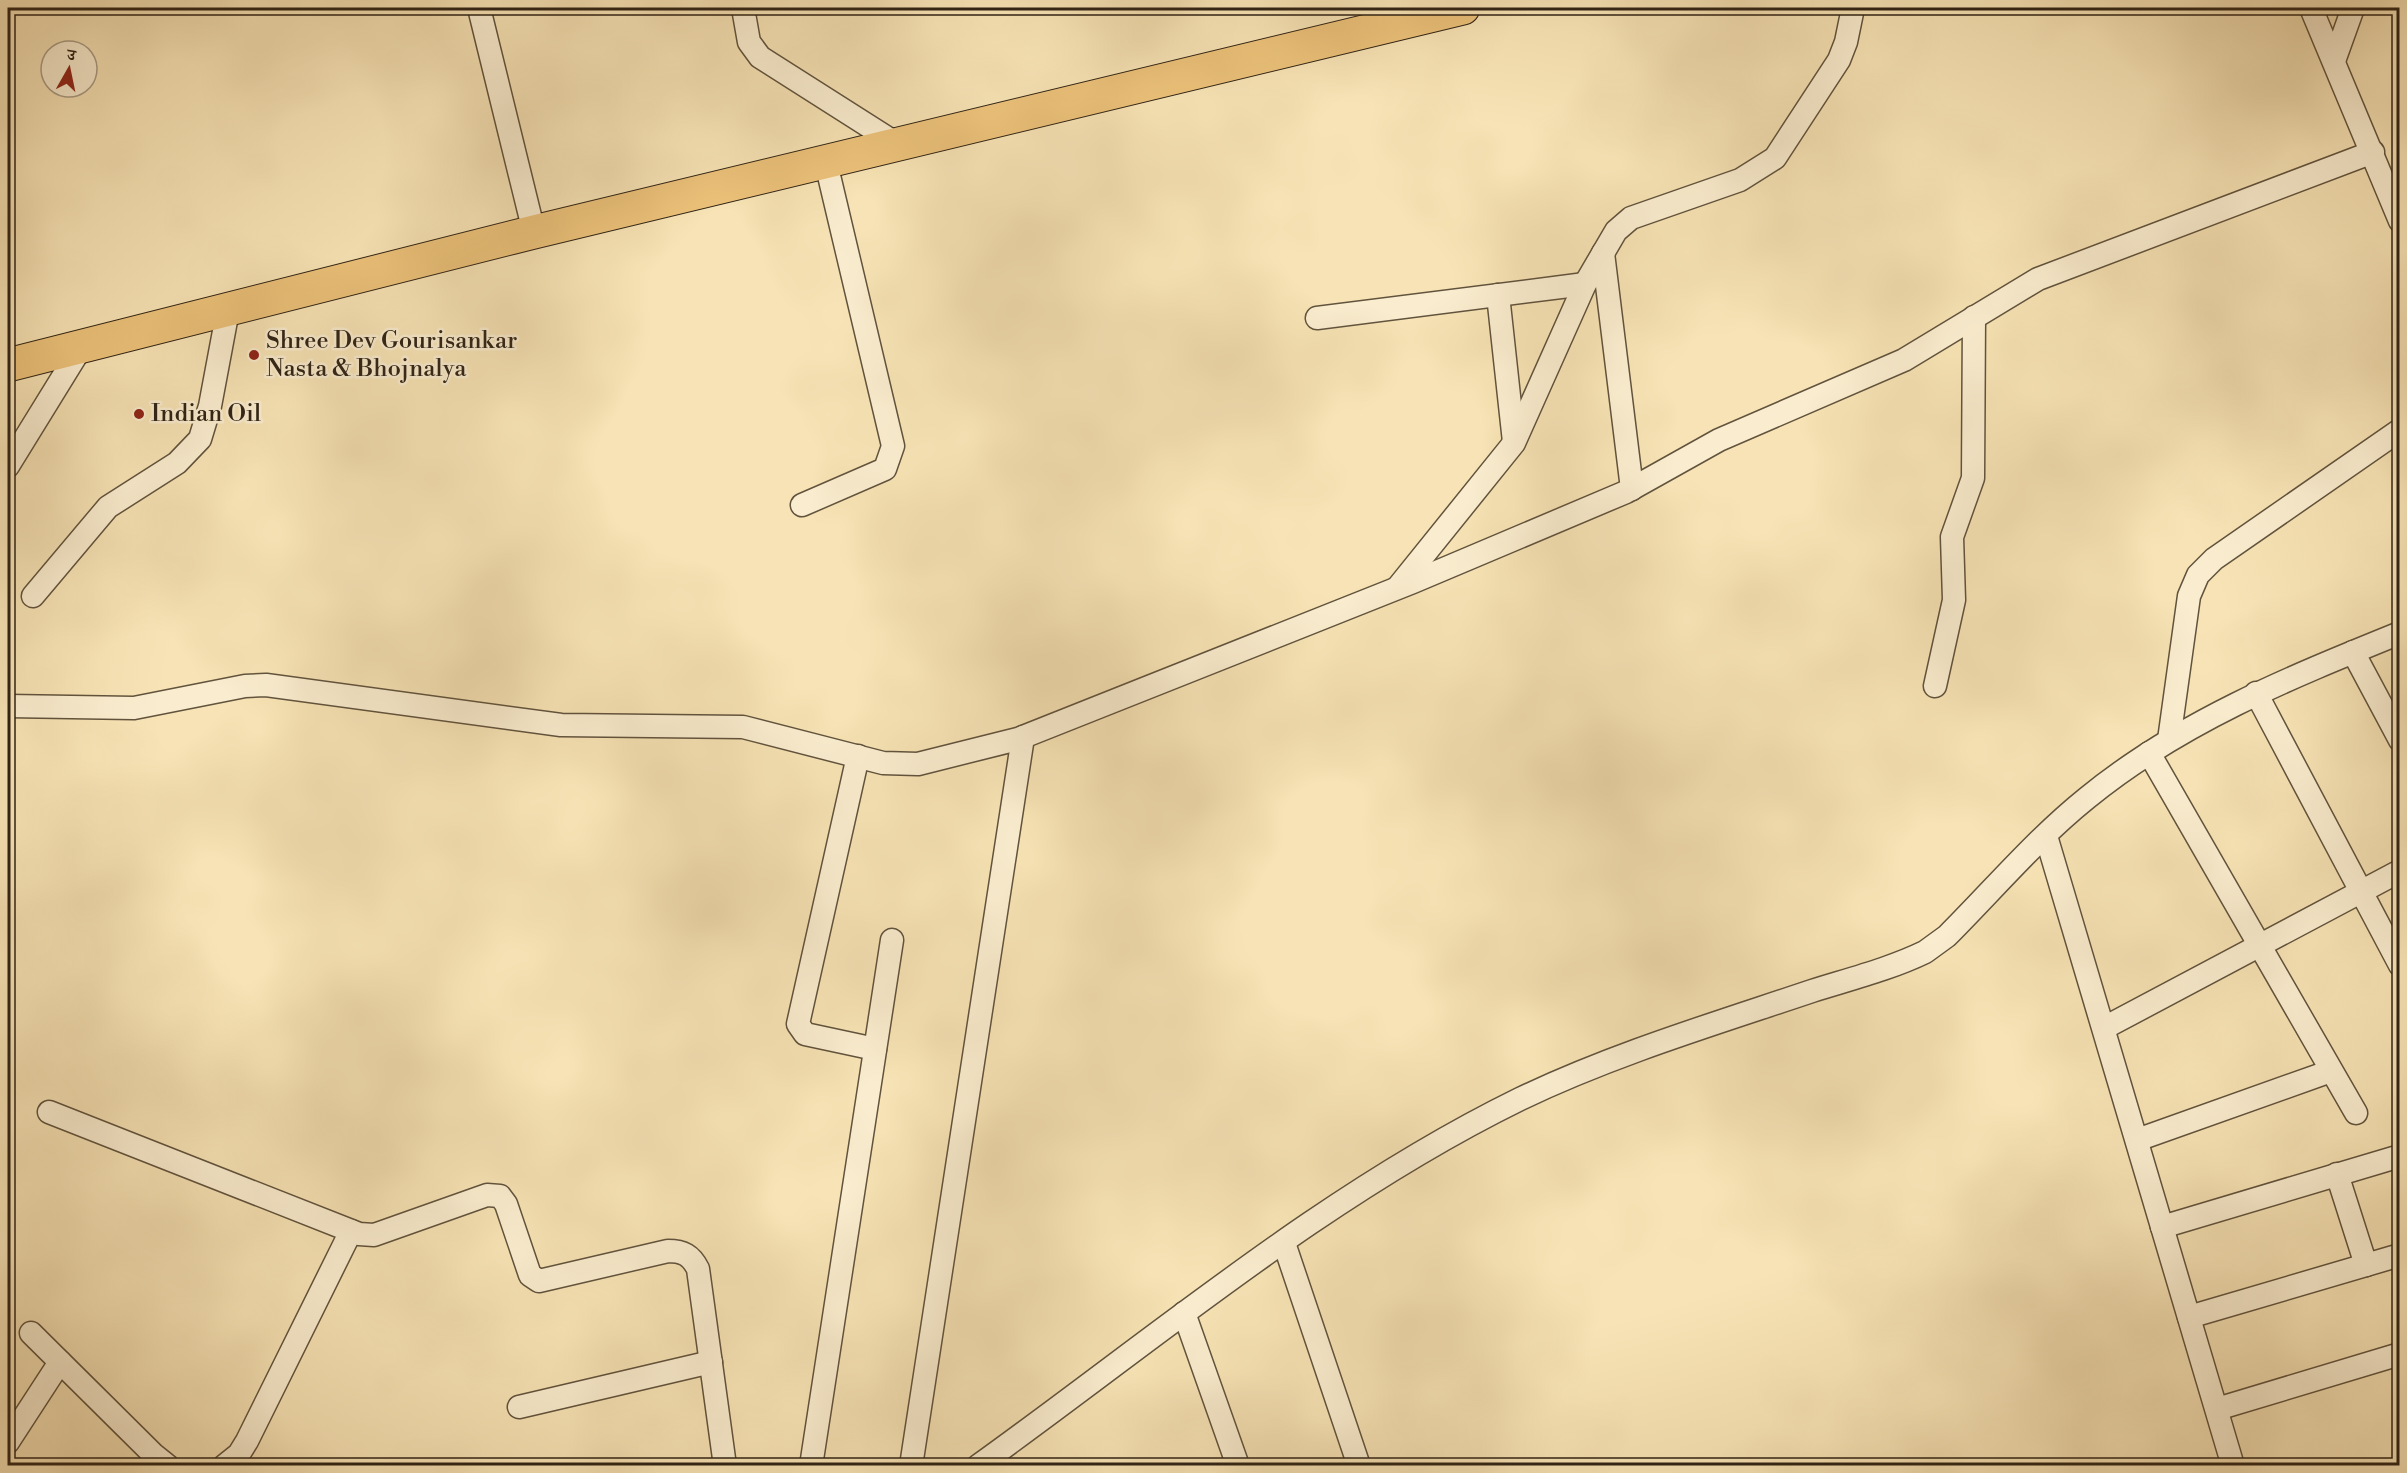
<svg xmlns="http://www.w3.org/2000/svg" width="2407" height="1473" viewBox="0 0 2407 1473" font-family="'Libre Bodoni','Noto Serif Devanagari',serif">
<style>
.lines{fill:none;stroke-linecap:round;stroke-linejoin:round}
.minor-casing{stroke:#61533d;stroke-width:25}
.highway-casing{stroke:#2f2315;stroke-width:35}
.minor{stroke:#faedcf;stroke-width:22}
.highway{stroke:#ecc27a;stroke-width:33}
.poi-dot{fill:#8f2418;stroke:#faedcf;stroke-width:2}
.labels{text-anchor:middle;dominant-baseline:central;stroke-width:5;stroke-linejoin:round;paint-order:stroke}
.poi-label{font-size:24px;fill:#2f2315;stroke:#faedcf;text-anchor:start}
</style>
<rect width="100%" height="100%" fill="#f7e3b5"/>
<filter id="stains"><feTurbulence type="fractalNoise" baseFrequency=".00333" numOctaves="4"/><feColorMatrix values="0 0 0 0 .2 0 0 0 0 .09 0 0 0 0 .02 0 0 0 .5 -.17"/></filter>
<radialGradient id="worn" r=".72"><stop offset=".6" stop-color="#630" stop-opacity="0"/><stop offset="1" stop-color="#630" stop-opacity=".3"/></radialGradient>
<g class="lines">
<g class="minor-casing">
<g id="minor">
<polyline points="479,8 534,232"/>
<polyline points="743,8 749,42 760,57 900,146"/>
<polyline points="2311,8 2400,221"/>
<polyline points="2334,61 2353,8"/>
<polyline points="1603,253 1632,489"/>
<polyline points="1498,295 1514,442"/>
<polyline points="1317,318 1585,284"/>
<polyline points="8,466 82,346"/>
<polyline points="802,505 885,469 893,446 826,163"/>
<polyline points="1398,587 1514,443 1585,284 1616,231 1631,218 1740,180 1775,158 1839,60 1846,42 1853,8"/>
<polyline points="33,596 108,507 177,463 200,439 210,406 228,310"/>
<polyline points="2353,652 2400,740"/>
<polyline points="1935,686 1954,600 1952,537 1973,478 1974,317"/>
<polyline points="2256,693 2400,965"/>
<polyline points="8,706 134,708 245,686 266,685 561,725 743,727 883,763 918,764 1018,739 1413,582 1626,492 1719,440 1904,360 2038,279 2373,152"/>
<polyline points="2169,740 2189,596 2198,575 2214,559 2400,430"/>
<polyline points="2149,753 2356,1113"/>
<polyline points="858,756 798,1024 805,1034 875,1049"/>
<polyline points="2046,836 2233,1466"/>
<polyline points="2104,1028 2400,871"/>
<path d="M49,1112L359,1234L374,1235L487,1195L500,1196L506,1204L530,1275L539,1281L668,1251C683,1251 691,1255 698,1269L725,1466"/>
<polyline points="2137,1140 2331,1071"/>
<polyline points="2337,1174 2366,1265"/>
<polyline points="2162,1227 2400,1156"/>
<polyline points="1284,1243 1359,1466"/>
<polyline points="1184,1313 1238,1466"/>
<polyline points="2189,1317 2400,1255"/>
<polyline points="31,1333 153,1454 168,1466"/>
<polyline points="519,1407 711,1362"/>
<polyline points="2217,1409 2400,1354"/>
<polyline points="8,1442 60,1362"/>
<polyline points="224,1466 239,1454 247,1441 351,1231"/>
<polyline points="811,1466 892,940"/>
<polyline points="911,1466 1023,737"/>
<path d="M978,1466C1155,1339 1324,1195 1520,1099C1614,1054 1714,1024 1812,991C1850,979 1890,969 1925,952L1947,936C1993,890 2036,839 2087,798C2180,722 2289,678 2400,633"/>
</g>
</g>
<g class="highway-casing">
<polyline id="highway" points="8,365 534,232 1463,8"/>
</g>
<use href="#minor" class="minor"/>
<use href="#highway" class="highway"/>
</g>
<g class="poi-dot">
<circle cx="254" cy="355" r="6"/>
<circle cx="139" cy="414" r="6"/>
</g>
<g class="labels">
<g class="poi-label">
<text x="266" y="341">Shree Dev Gourisankar<tspan x="266" dy="28">Nasta &amp; Bhojnalya</tspan></text>
<text x="151" y="414">Indian Oil</text>
</g>
</g>
<rect width="2407" height="1473" fill="none" stroke="#f7e3b5" stroke-width="30"/>
<rect x="9" y="9" width="2389" height="1455" fill="none" stroke="#2f2315" stroke-width="3"/>
<rect x="15" y="15" width="2377" height="1443" fill="none" stroke="#2f2315" stroke-width="1.5"/>
<g transform="translate(69 69) rotate(9)"><circle r="28" fill="#faedcf" stroke="#a99c85" stroke-width="1.5"/>
<path d="M0-4.5L10 22L0 15L-10 22Z" fill="#8f2418"/>
<text y="-9" font-size="16" font-weight="bold" text-anchor="middle" fill="#2f2315">उ</text>
</g>
<rect width="100%" height="100%" filter="url(#stains)"/>
<rect width="100%" height="100%" fill="url(#worn)"/>
</svg>
